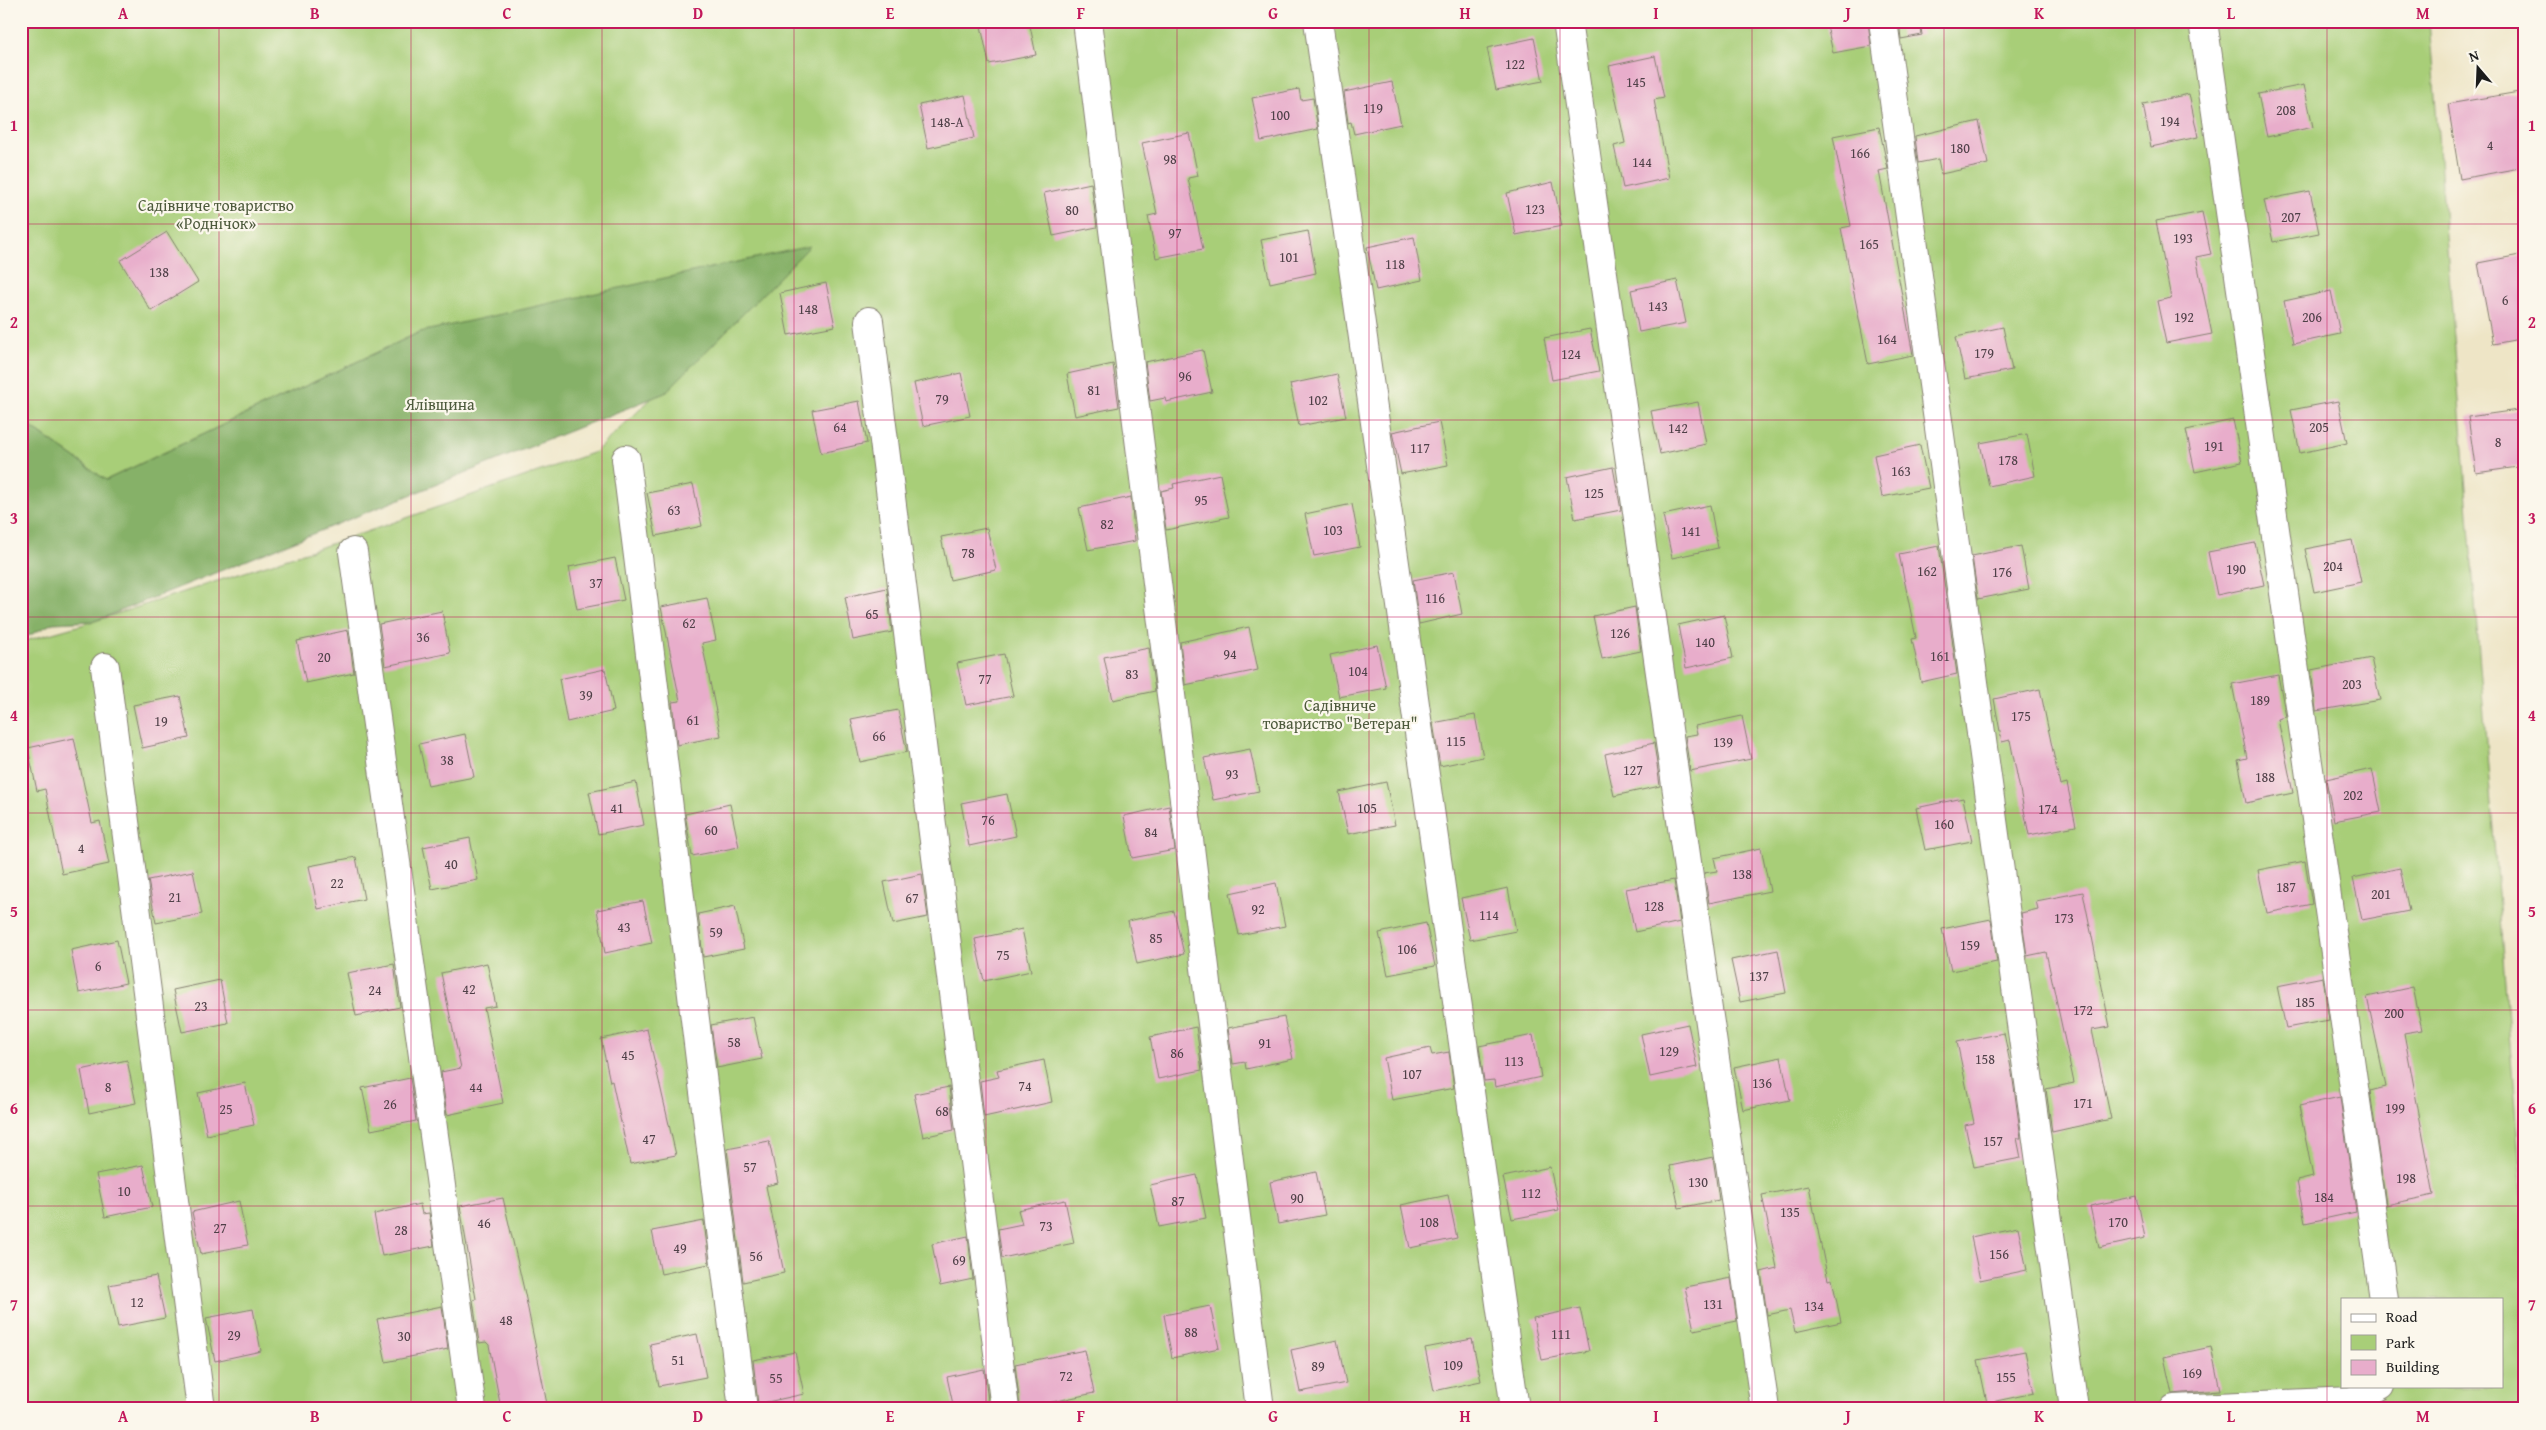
<svg xmlns="http://www.w3.org/2000/svg" width="2546" height="1430" viewBox="0 0 2546 1430" font-family="'Gentium Book Plus',serif">
<style>
.green{fill:#a8ce78;stroke:#62754a;fill-rule:evenodd}
.forest{fill:#86b168;stroke:#516642}
.building{fill:#e8adcb}
.lines{fill:none;stroke-linecap:round;stroke-linejoin:round}
.minor-casing{stroke:#858071;stroke-width:30}
.minor{stroke:#fff;stroke-width:28}
.grid{fill:none;stroke:#c2185b;stroke-width:1;stroke-opacity:0.55}
.labels{text-anchor:middle;dominant-baseline:central;stroke-width:4.5;stroke-linejoin:round;paint-order:stroke}
.number-label{font-size:14px;fill:#4f4048}
.park-label{font-size:16px;fill:#4d5a3c;stroke:#fbf7ec}
.neatline{fill:none;stroke:#c2185b;stroke-width:2}
.grid-label{font-size:16px;text-anchor:middle;font-weight:bold;fill:#c2185b}
</style>
<rect width="100%" height="100%" fill="#fbf7ec"/>
<filter id="ink" filterUnits="userSpaceOnUse"><feTurbulence type="fractalNoise" baseFrequency=".02" numOctaves="2"/><feDisplacementMap in="SourceGraphic" scale="10" xChannelSelector="R" yChannelSelector="G"/><feConvolveMatrix kernelMatrix="1 2 1 2 8 2 1 2 1" color-interpolation-filters="sRGB"/></filter>
<filter id="wash" filterUnits="userSpaceOnUse"><feTurbulence type="fractalNoise" baseFrequency=".0096" numOctaves="4" result="noise"/><feDisplacementMap in="SourceGraphic" scale="20" xChannelSelector="R" yChannelSelector="G"/><feGaussianBlur stdDeviation="1.12" result="paint"/><feColorMatrix in="noise" values="0 0 0 0 0 0 0 0 0 0 0 0 0 0 0 0 0 1.4 0 .05"/><feComposite in="paint" operator="in"/></filter>
<g filter="url(#wash)">
<rect width="100%" height="100%" fill="#eee5c6"/>
<path class="green" d="M21,21H2429L2525,1234V1409H21V642L95,621L352,537L595,452L772,284L420,332L106,480L21,420ZM2342,1299H2502V1386H2342Z"/>
<polygon class="forest" points="810,246 665,393 95,621 53,623 21,640 21,420 106,480 420,332"/>
<g id="blocks">
<g class="building">
<polygon points="980,21 1029,21 1036,55 989,64"/>
<polygon points="1826,21 1868,21 1871,46 1833,53"/>
<polygon points="1899,21 1920,21 1922,35 1901,39"/>
<polygon points="1534,38 1543,81 1496,90 1487,48"/>
<polygon points="1655,56 1664,98 1654,100 1669,178 1623,188 1614,146 1625,143 1609,66"/>
<polygon points="1392,82 1401,124 1354,134 1351,122 1348,123 1344,92"/>
<polygon points="2304,85 2313,127 2267,137 2258,94"/>
<polygon points="1299,89 1301,100 1313,98 1318,129 1261,141 1252,98"/>
<polygon points="2519,92 2525,123 2525,167 2460,179 2448,104"/>
<polygon points="2189,94 2198,137 2151,147 2143,104"/>
<polygon points="965,95 974,138 928,148 919,105"/>
<polygon points="1979,121 1988,164 1941,174 1938,159 1918,163 1915,136"/>
<polygon points="1879,127 1888,169 1879,171 1913,355 1868,364 1841,228 1851,226 1833,136"/>
<polygon points="1189,133 1198,176 1188,178 1203,249 1156,258 1148,216 1157,214 1142,143"/>
<polygon points="1553,182 1562,226 1516,235 1507,193"/>
<polygon points="1091,183 1097,227 1053,236 1044,193"/>
<polygon points="2310,191 2319,233 2273,242 2264,200"/>
<polygon points="2202,212 2211,254 2196,257 2212,334 2166,343 2157,301 2171,298 2156,221"/>
<polygon points="1308,231 1316,273 1270,283 1261,240"/>
<polygon points="167,232 198,282 151,311 120,261"/>
<polygon points="1414,237 1422,280 1376,290 1367,247"/>
<polygon points="2525,254 2525,338 2493,344 2478,263"/>
<polygon points="1677,280 1686,323 1639,332 1631,290"/>
<polygon points="826,283 835,326 788,335 780,293"/>
<polygon points="2331,291 2340,334 2293,344 2284,301"/>
<polygon points="2003,327 2012,370 1965,379 1956,337"/>
<polygon points="1590,329 1599,371 1552,380 1544,338"/>
<polygon points="1203,350 1212,392 1166,402 1165,398 1150,401 1145,362"/>
<polygon points="1113,364 1119,407 1075,416 1067,374"/>
<polygon points="961,373 970,416 923,426 914,383"/>
<polygon points="1337,374 1346,417 1299,426 1290,384"/>
<polygon points="859,401 867,443 821,453 812,410"/>
<polygon points="2338,401 2347,443 2300,453 2291,410"/>
<polygon points="1698,402 1706,444 1660,454 1651,411"/>
<polygon points="2525,409 2525,466 2476,473 2468,417"/>
<polygon points="2233,420 2242,462 2195,472 2186,430"/>
<polygon points="1439,422 1448,465 1401,474 1392,432"/>
<polygon points="2027,434 2035,476 1989,486 1980,443"/>
<polygon points="1920,445 1929,488 1882,497 1874,455"/>
<polygon points="1613,467 1621,510 1575,519 1567,477"/>
<polygon points="1220,474 1229,517 1166,530 1161,491 1174,488 1173,484"/>
<polygon points="693,484 702,526 656,536 647,493"/>
<polygon points="1131,497 1135,541 1088,550 1079,508"/>
<polygon points="1352,504 1360,547 1314,556 1305,514"/>
<polygon points="1710,505 1718,548 1672,558 1663,515"/>
<polygon points="987,528 996,570 950,580 941,537"/>
<polygon points="2352,540 2361,582 2314,592 2305,549"/>
<polygon points="2255,543 2264,585 2217,595 2208,552"/>
<polygon points="1939,546 1957,674 1921,682 1912,639 1916,638 1899,554"/>
<polygon points="2021,546 2029,589 1978,599 1972,556"/>
<polygon points="615,558 624,600 577,609 569,567"/>
<polygon points="1454,572 1462,614 1419,624 1413,580"/>
<polygon points="887,588 892,632 853,640 845,597"/>
<polygon points="707,598 716,640 702,643 721,736 677,745 672,702 680,701 661,607"/>
<polygon points="1635,607 1641,651 1602,659 1593,616"/>
<polygon points="442,611 450,653 385,666 379,624"/>
<polygon points="1724,615 1733,658 1686,668 1678,625"/>
<polygon points="1249,627 1258,670 1185,685 1180,642"/>
<polygon points="348,630 354,673 306,683 297,641"/>
<polygon points="1377,645 1386,688 1339,697 1330,655"/>
<polygon points="1149,648 1155,691 1113,700 1104,657"/>
<polygon points="1004,654 1013,696 966,705 957,663"/>
<polygon points="2371,658 2380,700 2316,711 2311,670"/>
<polygon points="605,669 614,711 567,722 559,679"/>
<polygon points="2278,675 2286,717 2278,719 2293,793 2246,803 2238,760 2247,758 2232,684"/>
<polygon points="2040,689 2060,785 2067,783 2076,826 2029,835 2010,740 2002,742 1994,699"/>
<polygon points="180,696 189,738 142,748 133,705"/>
<polygon points="898,710 907,752 860,762 851,719"/>
<polygon points="1475,715 1483,757 1440,766 1433,723"/>
<polygon points="1742,716 1751,759 1690,771 1685,736 1697,734 1695,726"/>
<polygon points="465,734 474,777 428,786 419,744"/>
<polygon points="74,738 92,823 100,821 109,864 62,874 45,789 37,791 28,748"/>
<polygon points="1654,743 1660,786 1614,796 1605,754"/>
<polygon points="1250,749 1259,791 1213,800 1204,758"/>
<polygon points="2372,769 2381,812 2334,821 2326,779"/>
<polygon points="636,782 644,825 598,834 589,792"/>
<polygon points="1386,782 1395,825 1348,834 1339,792"/>
<polygon points="1007,794 1016,836 969,846 961,803"/>
<polygon points="1963,798 1972,841 1925,850 1916,808"/>
<polygon points="730,804 739,847 692,856 685,814"/>
<polygon points="1169,806 1175,850 1132,858 1124,816"/>
<polygon points="470,838 478,880 432,889 423,847"/>
<polygon points="1761,848 1770,891 1709,903 1704,873 1717,871 1714,858"/>
<polygon points="356,857 364,899 318,909 309,866"/>
<polygon points="2305,861 2312,904 2267,913 2258,870"/>
<polygon points="2400,868 2409,911 2362,920 2353,878"/>
<polygon points="193,871 202,914 156,923 148,880"/>
<polygon points="922,874 928,917 893,924 884,882"/>
<polygon points="1674,880 1680,922 1635,932 1626,889"/>
<polygon points="1276,883 1285,926 1239,935 1230,893"/>
<polygon points="1508,888 1516,931 1470,940 1461,898"/>
<polygon points="2083,892 2110,1027 2092,1030 2111,1119 2052,1132 2046,1089 2074,1083 2046,952 2027,956 2021,913 2038,909 2036,901"/>
<polygon points="643,901 652,943 605,953 597,910"/>
<polygon points="735,906 744,949 703,957 698,914"/>
<polygon points="1174,911 1184,954 1137,964 1128,921"/>
<polygon points="1991,919 1997,962 1951,971 1942,929"/>
<polygon points="1426,923 1435,966 1388,975 1379,933"/>
<polygon points="1022,929 1031,971 984,981 975,939"/>
<polygon points="117,940 126,983 79,993 71,950"/>
<polygon points="1778,950 1786,993 1740,1002 1731,960"/>
<polygon points="487,963 496,1006 484,1008 503,1103 447,1115 441,1072 461,1068 441,973"/>
<polygon points="394,964 400,1007 356,1016 347,973"/>
<polygon points="2323,977 2329,1020 2286,1028 2277,986"/>
<polygon points="220,980 228,1023 182,1032 173,990"/>
<polygon points="2413,987 2422,1030 2404,1033 2434,1195 2386,1205 2370,1091 2386,1087 2367,997"/>
<polygon points="753,1017 762,1059 717,1068 711,1025"/>
<polygon points="1284,1017 1293,1059 1246,1069 1245,1062 1233,1064 1228,1028"/>
<polygon points="1688,1024 1697,1067 1650,1077 1641,1034"/>
<polygon points="1196,1027 1202,1070 1158,1079 1150,1037"/>
<polygon points="647,1029 676,1155 630,1164 612,1081 610,1082 601,1039"/>
<polygon points="2004,1033 2012,1073 2021,1138 2017,1138 2021,1158 1974,1167 1965,1125 1974,1123 1957,1042"/>
<polygon points="1533,1035 1541,1077 1495,1087 1494,1080 1484,1081 1479,1046"/>
<polygon points="1430,1048 1432,1055 1449,1052 1454,1088 1392,1100 1384,1058"/>
<polygon points="1781,1057 1790,1100 1743,1110 1734,1067"/>
<polygon points="127,1060 136,1103 89,1113 81,1070"/>
<polygon points="1044,1060 1052,1102 984,1117 980,1081 999,1077 997,1070"/>
<polygon points="410,1078 416,1121 371,1130 362,1088"/>
<polygon points="245,1083 254,1125 207,1135 198,1093"/>
<polygon points="949,1087 954,1130 923,1137 914,1094"/>
<polygon points="2340,1097 2356,1212 2305,1223 2297,1181 2313,1177 2299,1106"/>
<polygon points="769,1141 778,1183 766,1186 784,1273 743,1282 727,1149"/>
<polygon points="1713,1157 1719,1200 1679,1208 1670,1166"/>
<polygon points="143,1165 152,1207 105,1217 96,1174"/>
<polygon points="1550,1167 1559,1210 1512,1219 1503,1177"/>
<polygon points="1316,1172 1325,1215 1278,1224 1270,1182"/>
<polygon points="1197,1175 1206,1218 1159,1227 1150,1185"/>
<polygon points="1809,1186 1828,1280 1832,1279 1841,1322 1795,1332 1790,1310 1767,1315 1761,1272 1777,1268 1762,1195"/>
<polygon points="1448,1195 1457,1238 1410,1248 1401,1205"/>
<polygon points="2137,1196 2145,1238 2099,1248 2090,1206"/>
<polygon points="503,1198 525,1294 548,1409 501,1409 489,1345 486,1342 479,1343 473,1300 476,1299 460,1206"/>
<polygon points="1065,1200 1074,1243 1002,1258 998,1229 1022,1224 1018,1210"/>
<polygon points="239,1201 248,1245 201,1254 192,1212"/>
<polygon points="420,1204 422,1214 429,1213 434,1246 382,1256 374,1214"/>
<polygon points="704,1221 709,1264 661,1274 652,1231"/>
<polygon points="2018,1227 2027,1270 1980,1280 1971,1237"/>
<polygon points="968,1236 973,1279 940,1286 932,1244"/>
<polygon points="156,1276 165,1318 118,1327 109,1285"/>
<polygon points="1731,1278 1737,1321 1694,1330 1685,1287"/>
<polygon points="442,1306 448,1349 386,1362 377,1319"/>
<polygon points="1210,1306 1219,1348 1172,1358 1164,1315"/>
<polygon points="1580,1308 1589,1351 1542,1360 1533,1318"/>
<polygon points="253,1309 261,1351 215,1361 206,1318"/>
<polygon points="697,1334 706,1377 659,1386 650,1344"/>
<polygon points="1472,1339 1481,1381 1434,1391 1425,1348"/>
<polygon points="1337,1340 1346,1383 1300,1392 1291,1350"/>
<polygon points="2211,1347 2220,1390 2172,1394 2164,1357"/>
<polygon points="1085,1350 1094,1393 1020,1409 1015,1364"/>
<polygon points="2025,1351 2034,1393 1987,1403 1978,1360"/>
<polygon points="795,1352 804,1394 758,1404 753,1360"/>
<polygon points="984,1369 989,1409 954,1409 947,1377"/>
</g>
</g>
</g>
<g filter="url(#ink)">
<use href="#blocks" fill-opacity="0" stroke="#858071" stroke-width="1"/>
<g class="lines">
<g class="minor-casing">
<g id="minor">
<polyline points="1087,21 1260,1409"/>
<polyline points="1318,21 1515,1409"/>
<polyline points="1567,21 1765,1409"/>
<polyline points="1883,21 2074,1409"/>
<polyline points="2203,21 2384,1299"/>
<polyline points="869,321 1005,1409"/>
<polyline points="626,459 743,1409"/>
<polyline points="353,552 472,1409"/>
<polyline points="105,667 201,1409"/>
<polyline points="2174,1409 2352,1401 2380,1386"/>
</g>
</g>
<use href="#minor" class="minor"/>
</g>
</g>
<path class="grid" d="M219,21V1409M411,21V1409M602,21V1409M794,21V1409M986,21V1409M1177,21V1409M1369,21V1409M1560,21V1409M1752,21V1409M1944,21V1409M2135,21V1409M2327,21V1409M21,224H2525M21,420H2525M21,617H2525M21,813H2525M21,1010H2525M21,1206H2525"/>
<g class="labels">
<g class="number-label">
<text x="1515" y="64">122</text>
<text x="1636" y="82">145</text>
<text x="1373" y="108">119</text>
<text x="2286" y="110">208</text>
<text x="1280" y="115">100</text>
<text x="2170" y="121">194</text>
<text x="947" y="122">148-А</text>
<text x="2490" y="145">4</text>
<text x="1960" y="148">180</text>
<text x="1860" y="153">166</text>
<text x="1170" y="159">98</text>
<text x="1642" y="162">144</text>
<text x="1535" y="209">123</text>
<text x="1072" y="210">80</text>
<text x="2291" y="217">207</text>
<text x="1175" y="233">97</text>
<text x="2183" y="238">193</text>
<text x="1869" y="244">165</text>
<text x="1289" y="257">101</text>
<text x="1395" y="264">118</text>
<text x="159" y="272">138</text>
<text x="2505" y="300">6</text>
<text x="1658" y="306">143</text>
<text x="808" y="309">148</text>
<text x="2184" y="317">192</text>
<text x="2312" y="317">206</text>
<text x="1887" y="339">164</text>
<text x="1984" y="353">179</text>
<text x="1571" y="354">124</text>
<text x="1185" y="376">96</text>
<text x="1094" y="390">81</text>
<text x="942" y="399">79</text>
<text x="1318" y="400">102</text>
<text x="840" y="427">64</text>
<text x="2319" y="427">205</text>
<text x="1678" y="428">142</text>
<text x="2498" y="442">8</text>
<text x="2214" y="446">191</text>
<text x="1420" y="448">117</text>
<text x="2008" y="460">178</text>
<text x="1901" y="471">163</text>
<text x="1594" y="493">125</text>
<text x="1201" y="500">95</text>
<text x="674" y="510">63</text>
<text x="1107" y="524">82</text>
<text x="1333" y="530">103</text>
<text x="1691" y="531">141</text>
<text x="968" y="553">78</text>
<text x="2333" y="566">204</text>
<text x="2236" y="569">190</text>
<text x="1927" y="571">162</text>
<text x="2002" y="572">176</text>
<text x="596" y="583">37</text>
<text x="1435" y="598">116</text>
<text x="872" y="614">65</text>
<text x="689" y="623">62</text>
<text x="1620" y="633">126</text>
<text x="423" y="637">36</text>
<text x="1705" y="642">140</text>
<text x="1230" y="654">94</text>
<text x="1940" y="656">161</text>
<text x="324" y="657">20</text>
<text x="1358" y="671">104</text>
<text x="1132" y="674">83</text>
<text x="985" y="679">77</text>
<text x="2352" y="684">203</text>
<text x="586" y="695">39</text>
<text x="2260" y="700">189</text>
<text x="2021" y="716">175</text>
<text x="693" y="720">61</text>
<text x="161" y="721">19</text>
<text x="879" y="736">66</text>
<text x="1456" y="741">115</text>
<text x="1723" y="742">139</text>
<text x="447" y="760">38</text>
<text x="1633" y="770">127</text>
<text x="1232" y="774">93</text>
<text x="2265" y="777">188</text>
<text x="2353" y="795">202</text>
<text x="617" y="808">41</text>
<text x="1367" y="808">105</text>
<text x="2048" y="809">174</text>
<text x="988" y="820">76</text>
<text x="1944" y="824">160</text>
<text x="711" y="830">60</text>
<text x="1151" y="832">84</text>
<text x="81" y="848">4</text>
<text x="451" y="864">40</text>
<text x="1742" y="874">138</text>
<text x="337" y="883">22</text>
<text x="2286" y="887">187</text>
<text x="2381" y="894">201</text>
<text x="175" y="897">21</text>
<text x="912" y="898">67</text>
<text x="1654" y="906">128</text>
<text x="1258" y="909">92</text>
<text x="1489" y="915">114</text>
<text x="2064" y="918">173</text>
<text x="624" y="927">43</text>
<text x="716" y="932">59</text>
<text x="1156" y="938">85</text>
<text x="1970" y="945">159</text>
<text x="1407" y="949">106</text>
<text x="1003" y="955">75</text>
<text x="98" y="966">6</text>
<text x="1759" y="976">137</text>
<text x="469" y="989">42</text>
<text x="375" y="990">24</text>
<text x="2305" y="1002">185</text>
<text x="201" y="1006">23</text>
<text x="2083" y="1010">172</text>
<text x="2394" y="1013">200</text>
<text x="734" y="1042">58</text>
<text x="1265" y="1043">91</text>
<text x="1669" y="1051">129</text>
<text x="1177" y="1053">86</text>
<text x="628" y="1055">45</text>
<text x="1985" y="1059">158</text>
<text x="1514" y="1061">113</text>
<text x="1412" y="1074">107</text>
<text x="1762" y="1083">136</text>
<text x="1025" y="1086">74</text>
<text x="108" y="1087">8</text>
<text x="476" y="1087">44</text>
<text x="2083" y="1103">171</text>
<text x="390" y="1104">26</text>
<text x="2395" y="1108">199</text>
<text x="226" y="1109">25</text>
<text x="942" y="1111">68</text>
<text x="649" y="1139">47</text>
<text x="1993" y="1141">157</text>
<text x="750" y="1167">57</text>
<text x="2406" y="1178">198</text>
<text x="1698" y="1182">130</text>
<text x="124" y="1191">10</text>
<text x="1531" y="1193">112</text>
<text x="2324" y="1197">184</text>
<text x="1297" y="1198">90</text>
<text x="1178" y="1201">87</text>
<text x="1790" y="1212">135</text>
<text x="1429" y="1222">108</text>
<text x="2118" y="1222">170</text>
<text x="484" y="1223">46</text>
<text x="1046" y="1226">73</text>
<text x="220" y="1228">27</text>
<text x="401" y="1230">28</text>
<text x="680" y="1248">49</text>
<text x="1999" y="1254">156</text>
<text x="756" y="1256">56</text>
<text x="959" y="1260">69</text>
<text x="137" y="1302">12</text>
<text x="1713" y="1304">131</text>
<text x="1814" y="1306">134</text>
<text x="506" y="1320">48</text>
<text x="1191" y="1332">88</text>
<text x="1561" y="1334">111</text>
<text x="234" y="1335">29</text>
<text x="404" y="1336">30</text>
<text x="678" y="1360">51</text>
<text x="1453" y="1365">109</text>
<text x="1318" y="1366">89</text>
<text x="2192" y="1373">169</text>
<text x="1066" y="1376">72</text>
<text x="2006" y="1377">155</text>
<text x="776" y="1378">55</text>
</g>
<g class="park-label">
<text x="216" y="205">Садівниче товариство<tspan x="216" dy="18">«Роднічок»</tspan></text>
<text x="440" y="404">Ялівщина</text>
<text x="1340" y="705">Садівниче<tspan x="1340" dy="18">товариство "Ветеран"</tspan></text>
</g>
</g>
<rect width="2546" height="1430" fill="none" stroke="#fbf7ec" stroke-width="55"/>
<rect x="2341" y="1298" width="162" height="90" fill="#fbf7ec" stroke="#a29f99"/>
<rect x="2351" y="1314" width="25" height="8" fill="#ffffff" stroke="#a29f99"/>
<text x="2386" y="1322" font-size="15" fill="#1c1c1c">Road</text>
<rect x="2351" y="1335" width="25" height="15" fill="#a8ce78" stroke="#a29f99"/>
<text x="2386" y="1348" font-size="15" fill="#1c1c1c">Park</text>
<rect x="2351" y="1360" width="25" height="15" fill="#e8adcb" stroke="#a29f99"/>
<text x="2386" y="1372" font-size="15" fill="#1c1c1c">Building</text>
<g transform="translate(2478 68) rotate(341)" stroke="#fbf7ec" stroke-width="4" paint-order="stroke">
<path d="M0-4L9 19L0 12L-9 19Z" fill="#1c1c1c"/>
<text y="-8" font-size="14" font-weight="bold" text-anchor="middle" fill="#1c1c1c">N</text>
</g>
<rect x="28" y="28" width="2490" height="1374" class="neatline"/>
<g class="grid-label">
<text x="123" y="19">A</text>
<text x="315" y="19">B</text>
<text x="507" y="19">C</text>
<text x="698" y="19">D</text>
<text x="890" y="19">E</text>
<text x="1081" y="19">F</text>
<text x="1273" y="19">G</text>
<text x="1465" y="19">H</text>
<text x="1656" y="19">I</text>
<text x="1848" y="19">J</text>
<text x="2039" y="19">K</text>
<text x="2231" y="19">L</text>
<text x="2423" y="19">M</text>
<text x="14" y="131">1</text>
<text x="2532" y="131">1</text>
<text x="14" y="328">2</text>
<text x="2532" y="328">2</text>
<text x="14" y="524">3</text>
<text x="2532" y="524">3</text>
<text x="14" y="721">4</text>
<text x="2532" y="721">4</text>
<text x="14" y="917">5</text>
<text x="2532" y="917">5</text>
<text x="14" y="1114">6</text>
<text x="2532" y="1114">6</text>
<text x="14" y="1310">7</text>
<text x="2532" y="1310">7</text>
<text x="123" y="1422">A</text>
<text x="315" y="1422">B</text>
<text x="507" y="1422">C</text>
<text x="698" y="1422">D</text>
<text x="890" y="1422">E</text>
<text x="1081" y="1422">F</text>
<text x="1273" y="1422">G</text>
<text x="1465" y="1422">H</text>
<text x="1656" y="1422">I</text>
<text x="1848" y="1422">J</text>
<text x="2039" y="1422">K</text>
<text x="2231" y="1422">L</text>
<text x="2423" y="1422">M</text>
</g>
</svg>
